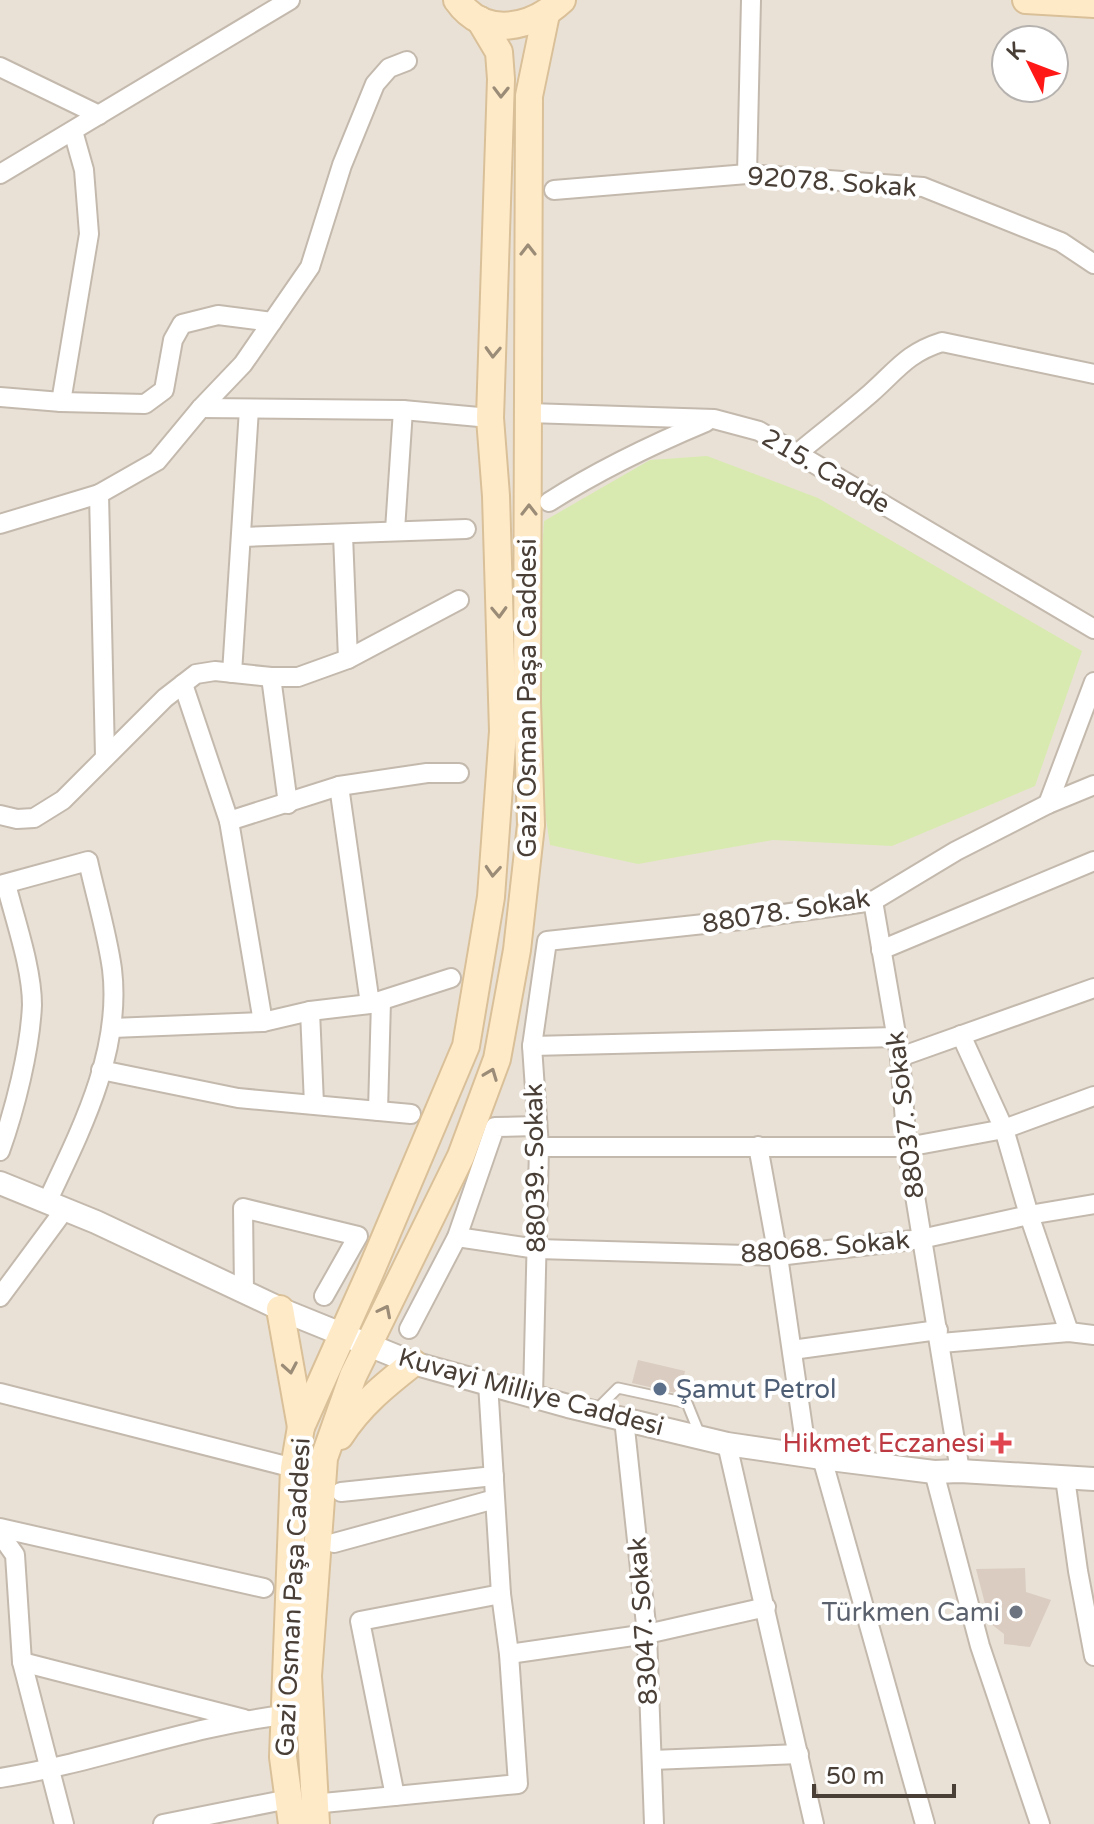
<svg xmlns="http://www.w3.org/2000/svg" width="1094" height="1824" viewBox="0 0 1094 1824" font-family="'Varela Round',sans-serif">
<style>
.residential{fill:#e9e1d6;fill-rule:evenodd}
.green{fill:#d8eab0}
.building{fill:#daccc0}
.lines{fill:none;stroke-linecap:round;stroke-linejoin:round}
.service-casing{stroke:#c4b9ad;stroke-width:13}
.minor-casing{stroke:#c4b9ad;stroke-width:22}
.tertiary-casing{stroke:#c4b9ad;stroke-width:26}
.secondary-casing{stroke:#d9c099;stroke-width:30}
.service{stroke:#fff;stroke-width:9}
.minor{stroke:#fff;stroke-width:18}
.tertiary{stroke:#fff;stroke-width:22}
.secondary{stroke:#ffeac8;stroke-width:26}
.oneway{stroke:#9b8c78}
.service-dot{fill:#5c6f8a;stroke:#fff;stroke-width:3}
.health-dot{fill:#e0444e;stroke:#fff;stroke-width:3}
.worship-dot{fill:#6b7280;stroke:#fff;stroke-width:3}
.labels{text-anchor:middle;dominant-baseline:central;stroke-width:8;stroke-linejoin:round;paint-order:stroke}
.street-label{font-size:26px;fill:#493f37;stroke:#fff}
.service-label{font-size:26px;fill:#4e5e75;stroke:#fff;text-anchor:start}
.health-label{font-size:26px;fill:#be3a42;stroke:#fff;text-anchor:end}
.worship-label{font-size:26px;fill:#5b616d;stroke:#fff;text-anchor:end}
</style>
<rect width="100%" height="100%" fill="#f5efe8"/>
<path class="residential" d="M0,0H1094V1824H0ZM1006,40H1054V88H1006Z"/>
<polygon class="green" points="707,456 818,498 1082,651 1035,786 892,846 773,840 638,864 550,845 537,761 539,594 544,521 650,460"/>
<g class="building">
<polygon points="638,1360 685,1371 680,1394 632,1383"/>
<polygon points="1025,1568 1026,1592 1051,1600 1030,1647 1004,1644 1004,1634 990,1623 976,1569"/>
</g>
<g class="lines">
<g class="service-casing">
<polyline id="service" points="595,1411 618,1388 687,1403 700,1435"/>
</g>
<g class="minor-casing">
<g id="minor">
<polyline points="0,67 99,115"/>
<polyline points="0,174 290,0"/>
<polyline points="747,174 751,0"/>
<polyline points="554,190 747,174 923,187 1061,242 1094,264"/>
<polyline points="0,397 61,402 145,404 164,390 173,340 182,324 218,315 272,322"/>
<polyline points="61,402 89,234 84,170 73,131"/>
<polyline points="201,408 403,410 490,418"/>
<polyline points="529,413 714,419 759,431 1094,629"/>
<path d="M798,453C822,433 847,414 871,393C897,370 907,353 942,342L1094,374"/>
<polyline points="99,494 105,756"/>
<path d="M549,502C599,470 651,445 706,422"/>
<polyline points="0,524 99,494 157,461 201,408 243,364 310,267 342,165 375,84 389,68 407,61"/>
<polyline points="395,530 403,410"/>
<polyline points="343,535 348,659"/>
<polyline points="242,537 466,529"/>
<polyline points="232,673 249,409"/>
<polyline points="271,677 288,804"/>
<polyline points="183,684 229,821 263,1022"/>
<polyline points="339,786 370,1004"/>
<polyline points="1048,804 1094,682"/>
<polyline points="0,815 17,819 34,818 63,800 165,698 196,674 215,671 271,677 298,677 348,659 459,600"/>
<polyline points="229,821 339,786 427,773 459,773"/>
<path d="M0,885L88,861C96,897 107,933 112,969C122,1051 81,1130 47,1202"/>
<polyline points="873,901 900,1057 907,1147 960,1471"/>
<polyline points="881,950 1094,861"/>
<polyline points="310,1011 314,1104"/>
<polyline points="112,1028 263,1022 310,1011 370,1004 451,978"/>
<polyline points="961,1035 1004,1129 1029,1215 1069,1332"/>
<polyline points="532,1046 897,1037"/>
<polyline points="900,1057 1094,988"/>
<polyline points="101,1070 238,1098 411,1114"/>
<polyline points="378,1111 381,1001"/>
<polyline points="758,1146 778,1256 807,1456"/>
<polyline points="539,1147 907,1147 1004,1129 1094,1096"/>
<path d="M0,1151C15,1109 30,1050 32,1005C32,968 15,920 6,884"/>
<polyline points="457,1237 537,1249 778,1256 921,1239 1029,1215 1094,1204"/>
<polyline points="244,1292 243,1208 358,1236 324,1296"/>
<polyline points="0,1297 65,1209"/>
<polyline points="409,1329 457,1237 495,1127 537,1126"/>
<polyline points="941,1343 1069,1332 1094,1335"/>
<polyline points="792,1350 938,1330"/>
<polyline points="0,1393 294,1468"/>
<polyline points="533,1396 539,1147 532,1046 547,941 741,920 873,901 956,851 1048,804 1094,785"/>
<polyline points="624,1419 647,1634 654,1824"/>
<polyline points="727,1444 814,1824"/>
<polyline points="822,1458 925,1824"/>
<polyline points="934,1472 980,1646 1040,1824"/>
<polyline points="1065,1478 1078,1571 1094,1656"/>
<polyline points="341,1492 494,1476"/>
<polyline points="0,1528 264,1588"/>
<polyline points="0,1534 15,1555 22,1662 64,1824"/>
<polyline points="334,1543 495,1499"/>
<polyline points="509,1654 647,1634 766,1607"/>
<polyline points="22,1662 244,1719"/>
<polyline points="652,1760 799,1754"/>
<path d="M0,1778C96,1763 188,1726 285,1715"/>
<polyline points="395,1796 360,1621 501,1594"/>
<polyline points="313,1804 518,1784 509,1654 501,1594 488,1383"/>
<polyline points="163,1824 289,1799"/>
</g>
</g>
<g class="tertiary-casing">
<polyline id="tertiary" points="0,1183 96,1222 287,1312 413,1363 568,1406 727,1444 822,1458 934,1472 960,1471 1094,1479"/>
</g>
<g class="secondary-casing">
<g id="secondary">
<path d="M457,0C485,40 532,28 562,0"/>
<polyline points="1026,0 1094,4"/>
<polyline points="280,1309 301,1427"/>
<path d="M340,1436C360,1405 385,1385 413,1363"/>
<polyline points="292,1824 283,1757 294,1468 301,1427 370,1273 466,1046 491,897 503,731 496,496 490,418 501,79 499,52 480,20"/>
<polyline points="316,1824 308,1676 324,1458 353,1376 461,1156 497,1059 517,950 531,825 527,702 529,96 546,14"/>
</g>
</g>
<use href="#service" class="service"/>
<use href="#minor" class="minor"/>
<use href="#tertiary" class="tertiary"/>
<use href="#secondary" class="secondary"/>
</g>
<defs><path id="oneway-chevron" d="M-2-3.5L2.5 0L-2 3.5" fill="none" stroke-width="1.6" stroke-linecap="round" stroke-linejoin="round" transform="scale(2)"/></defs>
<g class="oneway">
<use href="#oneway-chevron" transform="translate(501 92) rotate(91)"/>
<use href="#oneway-chevron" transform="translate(528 250) rotate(-90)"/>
<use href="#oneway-chevron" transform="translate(493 352) rotate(92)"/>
<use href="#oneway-chevron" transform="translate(529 510) rotate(-90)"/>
<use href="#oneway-chevron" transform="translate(499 612) rotate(88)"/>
<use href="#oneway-chevron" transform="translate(493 871) rotate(94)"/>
<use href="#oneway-chevron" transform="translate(491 1074) rotate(-69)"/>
<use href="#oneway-chevron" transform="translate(385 1311) rotate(-63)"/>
<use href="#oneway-chevron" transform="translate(290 1368) rotate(80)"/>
</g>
<circle class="service-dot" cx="660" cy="1389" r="8"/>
<path class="health-dot" d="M997 1431h8v8h8v8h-8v8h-8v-8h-8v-8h8z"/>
<circle class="worship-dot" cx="1016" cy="1612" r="8"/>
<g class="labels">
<g class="street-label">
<text transform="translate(832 182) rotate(4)">92078. Sokak</text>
<text transform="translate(826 471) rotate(30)">215. Cadde</text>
<text transform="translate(527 698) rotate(-90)">Gazi Osman Paşa Caddesi</text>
<text transform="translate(786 911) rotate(-9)">88078. Sokak</text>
<text transform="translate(905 1115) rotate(-97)">88037. Sokak</text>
<text transform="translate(535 1168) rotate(-91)">88039. Sokak</text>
<text transform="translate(825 1247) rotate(-5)">88068. Sokak</text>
<text transform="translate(531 1392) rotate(15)">Kuvayi Milliye Caddesi</text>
<text transform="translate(293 1597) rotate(-87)">Gazi Osman Paşa Caddesi</text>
<text transform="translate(643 1621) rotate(-94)">83047. Sokak</text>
</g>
<g class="service-label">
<text x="676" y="1389">Şamut Petrol</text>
</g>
<g class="health-label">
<text x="985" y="1443">Hikmet Eczanesi</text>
</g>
<g class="worship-label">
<text x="1000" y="1612">Türkmen Cami</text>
</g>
</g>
<g transform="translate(1030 64) rotate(312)"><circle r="38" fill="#ffffff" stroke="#b6b2af" stroke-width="2"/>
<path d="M0-6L14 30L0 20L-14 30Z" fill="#ff1815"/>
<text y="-12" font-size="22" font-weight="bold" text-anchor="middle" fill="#493f37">K</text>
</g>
<path d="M814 1784v12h140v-12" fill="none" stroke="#493f37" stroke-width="4"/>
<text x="826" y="1784" font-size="24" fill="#493f37" stroke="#ffffff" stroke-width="6" paint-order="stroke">50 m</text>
</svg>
